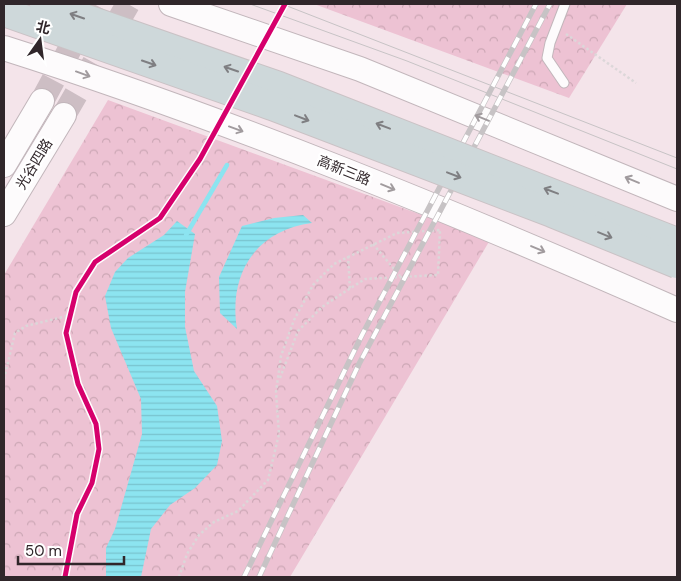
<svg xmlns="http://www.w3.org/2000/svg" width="681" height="581" viewBox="0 0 681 581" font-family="'DM Sans','Noto Sans SC',sans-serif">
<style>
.park{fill:url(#park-crowns)}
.water{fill:url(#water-rules)}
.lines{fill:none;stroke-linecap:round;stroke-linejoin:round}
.stream{stroke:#8ce4f0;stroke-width:4.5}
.secondary-tunnel{stroke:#cdbec4;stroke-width:24;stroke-dasharray:24 12;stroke-linecap:butt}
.service-casing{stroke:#c2b6bb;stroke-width:11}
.secondary-casing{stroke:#c2b6bb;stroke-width:26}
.path{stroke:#dcd7d9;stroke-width:2.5;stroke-dasharray:2.5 2.5;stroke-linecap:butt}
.service{stroke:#fdfbfc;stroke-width:9}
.secondary{stroke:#fdfbfc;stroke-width:24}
.tram{stroke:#c7c3c5;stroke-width:1}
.rail-casing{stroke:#c7c3c5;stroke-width:5.5}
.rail{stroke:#fff;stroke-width:4;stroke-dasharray:11;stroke-linecap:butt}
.trunk-bridge-casing{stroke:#cac2c5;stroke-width:30;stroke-linecap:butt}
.trunk-bridge{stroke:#ced8da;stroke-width:28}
.cycleway-casing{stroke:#fff;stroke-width:8}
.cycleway{stroke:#d6006c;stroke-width:5}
.oneway{stroke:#7f7f82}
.oneway2{stroke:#a19b9e}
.labels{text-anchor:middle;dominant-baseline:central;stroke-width:5;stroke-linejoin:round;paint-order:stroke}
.street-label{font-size:14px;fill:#30262a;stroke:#fff}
</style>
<defs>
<pattern id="park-crowns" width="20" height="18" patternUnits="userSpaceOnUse" patternTransform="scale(1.25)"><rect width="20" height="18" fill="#edc2d3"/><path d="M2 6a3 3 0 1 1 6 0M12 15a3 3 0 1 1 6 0" fill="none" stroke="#cca7b5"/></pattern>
<pattern id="water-rules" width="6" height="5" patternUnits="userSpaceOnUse" patternTransform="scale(1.25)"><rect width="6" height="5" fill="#8ce4f0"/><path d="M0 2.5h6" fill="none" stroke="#79c3ce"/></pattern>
</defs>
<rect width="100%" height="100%" fill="#f4e4ea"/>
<g class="park">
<polygon points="314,4 627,4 569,98"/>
<polygon points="108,100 490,240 290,577 4,577 4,275"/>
</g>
<g class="water">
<path d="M303,215L312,223C256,230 228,274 237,329L220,313L219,277L242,226L274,218Z"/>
<polygon points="177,221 195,234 185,292 185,327 194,371 217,406 222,441 217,465 195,488 170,505 151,529 141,577 106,577 106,548 115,529 142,434 141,399 111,328 105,296 115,272 128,258 164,235"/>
</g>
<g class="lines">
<polyline class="stream" points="186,235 227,165"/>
<g class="secondary-tunnel">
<polyline points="42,101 94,4"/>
<polyline points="64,115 128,4"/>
</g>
<g class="service-casing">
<polyline id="service" points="564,83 547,58 550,43 565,4"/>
</g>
<g class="secondary-casing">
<g id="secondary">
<polyline points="171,4 360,69 677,199"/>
<path d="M4,48C234,121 457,213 677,310"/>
<polyline points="4,165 42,101"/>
<polyline points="4,214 64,115"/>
</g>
</g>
<g class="path">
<polyline points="566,34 636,83"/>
<polyline points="373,244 400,276"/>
<polyline points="348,256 350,289"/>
<polyline points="280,378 298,331 322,307 346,291 365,279 438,275 440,230"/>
<polyline points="4,379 15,333 26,326 71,315"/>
<polyline points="4,577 5,577"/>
<polyline points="179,577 187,554 199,535 214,522 238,511 268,480 279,434 276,392 281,356 294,320 313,285 334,264 397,233 441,230"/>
</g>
<use href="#service" class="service"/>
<use href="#secondary" class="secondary"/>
<g class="tram">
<polyline points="250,4 407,61 677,169"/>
<polyline points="282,4 677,158"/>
</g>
<g class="rail-casing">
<g id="rail">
<polyline points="244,577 362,335 536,4"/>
<polyline points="259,577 359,364 550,4"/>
</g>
</g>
<use href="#rail" class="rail"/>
<g class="trunk-bridge-casing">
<g id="trunk-bridge">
<polyline points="44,4 279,86 677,242"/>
<polyline points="4,12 272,106 552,213 677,264"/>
</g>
</g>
<use href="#trunk-bridge" class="trunk-bridge"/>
<g class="cycleway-casing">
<polyline id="cycleway" points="65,577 77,514 92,483 99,449 96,424 78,384 66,333 76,292 95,262 160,218 200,159 285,4"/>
</g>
<use href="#cycleway" class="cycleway"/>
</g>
<defs><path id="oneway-shaft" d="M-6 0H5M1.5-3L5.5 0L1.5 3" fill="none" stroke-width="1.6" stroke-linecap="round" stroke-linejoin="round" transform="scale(1.25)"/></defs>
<g class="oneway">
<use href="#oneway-shaft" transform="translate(77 16) rotate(-161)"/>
<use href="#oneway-shaft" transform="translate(149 63) rotate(19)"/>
<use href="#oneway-shaft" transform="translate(231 69) rotate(-161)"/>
<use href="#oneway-shaft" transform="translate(302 118) rotate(21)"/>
<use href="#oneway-shaft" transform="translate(383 126) rotate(-159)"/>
<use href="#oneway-shaft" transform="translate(454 175) rotate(21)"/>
<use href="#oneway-shaft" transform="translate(551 191) rotate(-159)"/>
<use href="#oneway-shaft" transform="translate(605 235) rotate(22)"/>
</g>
<g class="oneway2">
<use href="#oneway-shaft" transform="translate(83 74) rotate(20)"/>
<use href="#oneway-shaft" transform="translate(482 118) rotate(-158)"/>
<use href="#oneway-shaft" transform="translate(236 129) rotate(20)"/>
<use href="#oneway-shaft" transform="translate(632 180) rotate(-157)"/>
<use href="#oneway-shaft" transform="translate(388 187) rotate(22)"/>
<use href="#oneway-shaft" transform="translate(538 249) rotate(23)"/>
</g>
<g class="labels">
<g class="street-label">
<text transform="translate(34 164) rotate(-59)">光谷四路</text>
<text transform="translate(344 170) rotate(22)">高新三路</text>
</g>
</g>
<rect width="681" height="581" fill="none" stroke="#30262a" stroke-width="10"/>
<g transform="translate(40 40) rotate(14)" stroke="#ffffff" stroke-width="4" paint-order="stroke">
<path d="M0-4L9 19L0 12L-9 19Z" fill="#30262a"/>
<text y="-8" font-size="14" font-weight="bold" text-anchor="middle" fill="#30262a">北</text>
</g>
<path d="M18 556v8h106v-8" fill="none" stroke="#30262a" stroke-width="2.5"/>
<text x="25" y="556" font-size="15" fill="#30262a" stroke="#ffffff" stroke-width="4" paint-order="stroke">50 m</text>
</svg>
